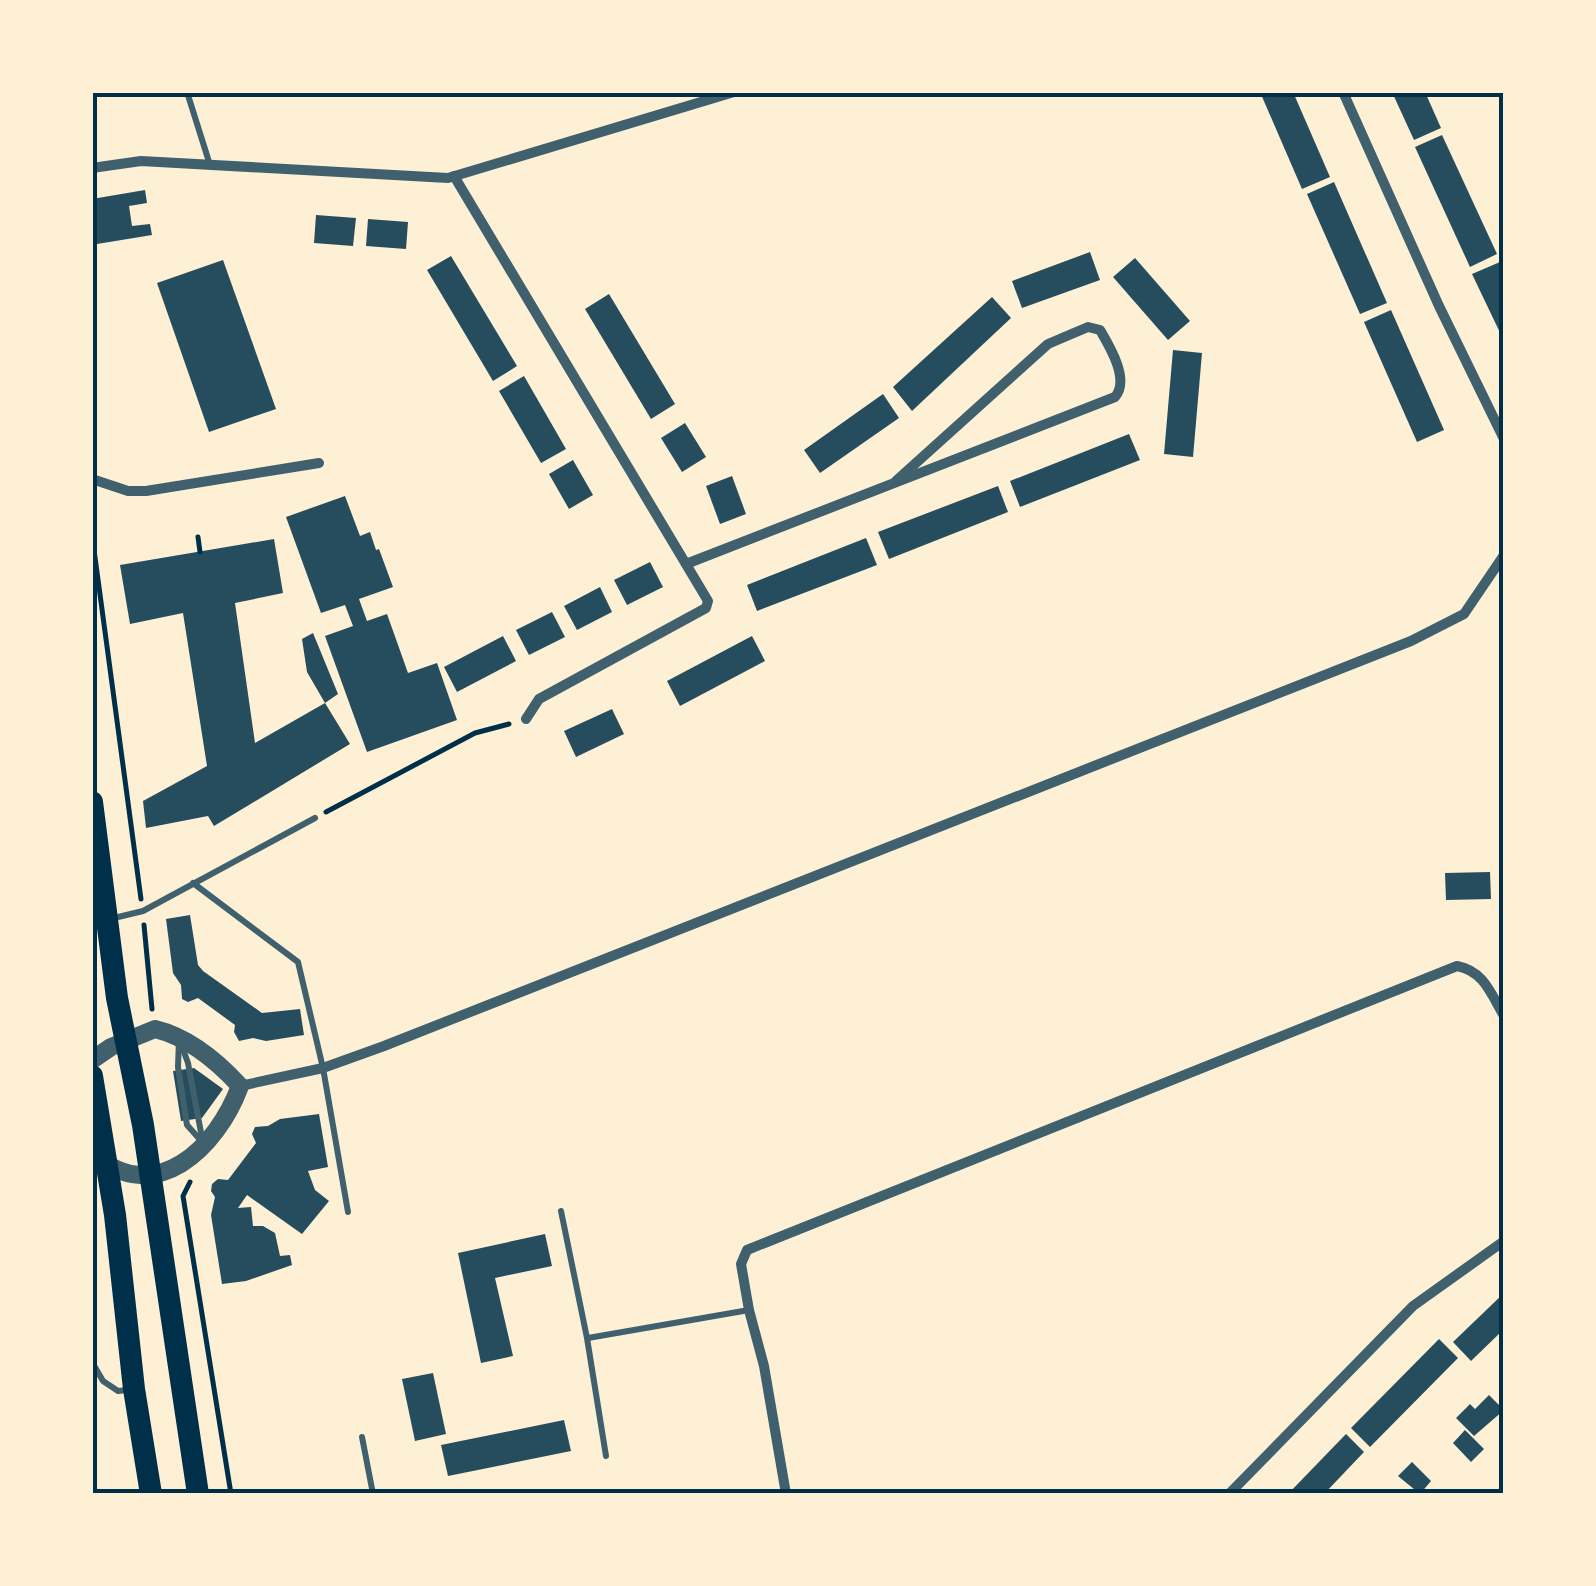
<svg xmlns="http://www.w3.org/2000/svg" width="1596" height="1586" viewBox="0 0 1596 1586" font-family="'Work Sans',sans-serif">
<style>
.building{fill:#264d5e}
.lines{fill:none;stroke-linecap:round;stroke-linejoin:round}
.path{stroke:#003049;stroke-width:5}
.service{stroke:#3f606c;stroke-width:6}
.minor{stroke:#3f606c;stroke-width:10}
.tertiary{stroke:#3f606c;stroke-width:18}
.trunk{stroke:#003049;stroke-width:22}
.neatline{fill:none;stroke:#003049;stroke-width:4}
</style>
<rect width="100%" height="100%" fill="#fdf0d5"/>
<g class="building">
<polygon points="1260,92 1293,92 1330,177 1302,189"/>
<polygon points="1392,92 1425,92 1441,128 1414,140"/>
<polygon points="1442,135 1497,254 1470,267 1415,147"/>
<polygon points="1334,182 1387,303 1360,314 1307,194"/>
<polygon points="145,190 147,203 129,206 132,226 150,224 152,235 97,244 92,199"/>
<polygon points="316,215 356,218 353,246 314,243"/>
<polygon points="368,219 408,222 406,249 366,246"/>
<polygon points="1090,252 1100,280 1022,308 1012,281"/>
<polygon points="451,256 517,366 493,381 427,270"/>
<polygon points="1135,258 1190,321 1168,340 1113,277"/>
<polygon points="223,260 276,409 209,432 157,283"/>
<polygon points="1500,262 1504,270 1504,341 1472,274"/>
<polygon points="609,294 675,404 651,419 585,309"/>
<polygon points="992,297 1011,318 912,411 893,387"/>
<polygon points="1391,310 1444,430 1417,442 1364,322"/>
<polygon points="1173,350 1202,353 1193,457 1164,454"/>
<polygon points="524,376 566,449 541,463 499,391"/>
<polygon points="883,394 899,418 820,473 804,450"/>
<polygon points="685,423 706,457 682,472 661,438"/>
<polygon points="1129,434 1140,460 1020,507 1010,481"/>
<polygon points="573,460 593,495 569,509 549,474"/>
<polygon points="732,476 746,514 720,524 706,486"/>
<polygon points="998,486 1008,512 889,559 878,532"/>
<polygon points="345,496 360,536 370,532 376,550 379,549 393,587 359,599 367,621 387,614 408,673 437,663 457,720 367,752 325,636 353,626 345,605 321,613 286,517"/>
<polygon points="866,538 877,565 757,611 747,585"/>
<polygon points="274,539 283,593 235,603 255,743 325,703 307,672 302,639 313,633 338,694 325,703 350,744 214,826 208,816 146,828 143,801 207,766 183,613 130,624 120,565"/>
<polygon points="650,562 663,587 627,605 614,580"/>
<polygon points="600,587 612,612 577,630 564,606"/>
<polygon points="552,612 565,637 529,655 516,630"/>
<polygon points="503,636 516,661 457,692 444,667"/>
<polygon points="752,636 765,661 680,706 667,681"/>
<polygon points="612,709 624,734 576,757 564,731"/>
<polygon points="1490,872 1491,899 1446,900 1445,873"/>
<polygon points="190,915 198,965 203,971 262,1013 300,1009 304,1035 266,1041 253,1038 239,1041 234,1032 235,1025 198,998 188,1002 182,999 181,985 173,973 166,919"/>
<polygon points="194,1068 223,1089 202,1118 181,1121 173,1071"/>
<polygon points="319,1114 328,1167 308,1171 315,1190 329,1201 302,1234 247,1195 238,1208 251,1207 253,1226 263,1226 275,1233 280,1256 290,1255 292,1265 246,1281 222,1284 211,1215 215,1197 211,1191 212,1184 218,1179 228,1180 256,1143 252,1134 255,1127 268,1126 280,1119"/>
<polygon points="545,1234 552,1266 495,1278 513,1356 481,1363 458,1253"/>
<polygon points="1504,1293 1504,1329 1471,1361 1453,1342"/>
<polygon points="1439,1339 1458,1358 1370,1447 1351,1428"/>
<polygon points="433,1373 446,1434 415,1441 402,1379"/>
<polygon points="1489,1395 1504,1410 1474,1436 1456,1418 1470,1404 1475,1409"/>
<polygon points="564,1420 571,1451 448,1476 441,1445"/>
<polygon points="1465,1430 1484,1449 1471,1462 1453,1443"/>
<polygon points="1346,1434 1364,1452 1324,1494 1288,1494"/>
<polygon points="1412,1462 1431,1481 1420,1494 1398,1476"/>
</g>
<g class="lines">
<g class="path">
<polyline points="92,535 141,899"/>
<polyline points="198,537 200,552"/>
<polyline points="326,812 475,733 509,724"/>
<polyline points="144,925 152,1009"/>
<polyline points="190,1182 183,1196 231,1494"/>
<polyline points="1496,1494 1504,1488"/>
</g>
<g class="service">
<polyline points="187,92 210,165"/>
<polyline points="193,883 298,962 323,1068 348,1212"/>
<polyline points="114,918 143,911 315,818"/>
<polyline points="179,1039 178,1067 187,1125 204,1144"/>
<polyline points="181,1044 188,1063 202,1138"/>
<polyline points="561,1211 587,1338 606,1456"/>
<polyline points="588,1338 749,1310"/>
<polyline points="92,1362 103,1381 118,1391 127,1390"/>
<polyline points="362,1437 373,1494"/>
</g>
<g class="minor">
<polyline points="1343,92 1439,306 1504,439"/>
<polyline points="92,168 141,161 448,178 734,92"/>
<polyline points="454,176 708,601 706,608 539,699 526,719"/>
<polyline points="92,479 128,491 146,491 319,463"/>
<path d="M686,564L1115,397C1130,380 1110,347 1100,330L1088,327L1048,344L896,481"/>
<polyline points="240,1086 323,1068 384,1046 1411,641 1464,614 1504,555"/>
<path d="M786,1494L764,1366L749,1310L741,1264L747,1250L1457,966C1484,971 1491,994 1504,1016"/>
<polyline points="1229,1494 1413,1306 1504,1241"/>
</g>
<path class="tertiary" d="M92,1060L111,1047L155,1029C188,1037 218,1062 240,1086C217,1148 155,1209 92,1153"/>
<g class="trunk">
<polyline points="92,802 117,998 143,1125 198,1494"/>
<polyline points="92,1076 115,1215 134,1389 151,1494"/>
</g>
</g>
<rect width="1596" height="1586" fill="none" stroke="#fdf0d5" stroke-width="190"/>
<rect x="95" y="95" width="1406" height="1396" class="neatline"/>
</svg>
